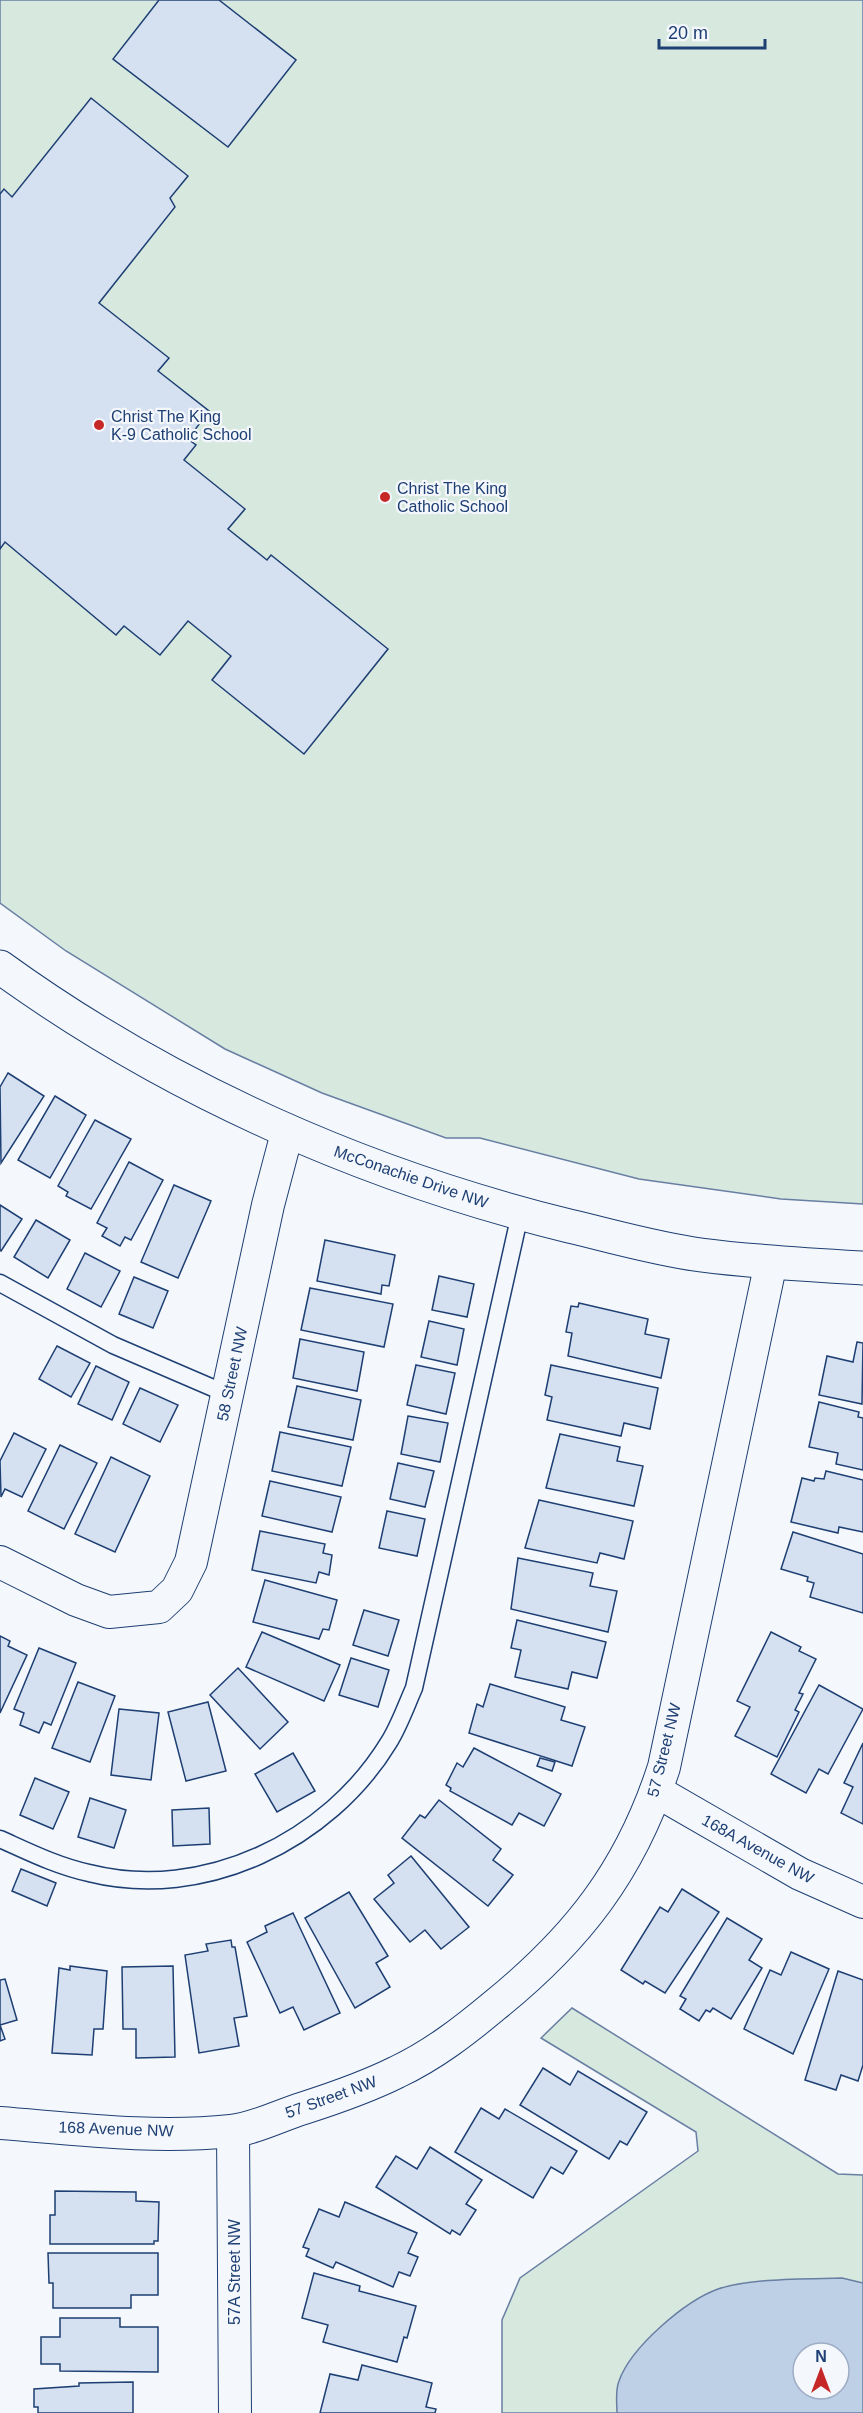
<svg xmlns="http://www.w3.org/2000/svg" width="863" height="2413" viewBox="0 0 863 2413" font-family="Helvetica,sans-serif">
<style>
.green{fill:#d7e8df;stroke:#687fa3;stroke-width:1.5;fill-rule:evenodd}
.water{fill:#bed0e5;stroke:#687fa3;stroke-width:1.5;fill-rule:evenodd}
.building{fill:#d5e0f0;stroke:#1d3f73;stroke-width:1.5}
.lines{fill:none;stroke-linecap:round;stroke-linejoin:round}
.lane-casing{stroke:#1d3f73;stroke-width:19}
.street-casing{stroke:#1d3f73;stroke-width:34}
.secondary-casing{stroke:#1d3f73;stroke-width:35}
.lane{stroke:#f4f7fb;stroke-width:16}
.street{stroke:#f4f7fb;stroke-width:32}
.secondary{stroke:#f4f7fb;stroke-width:33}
.poi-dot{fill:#c62828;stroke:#f4f7fb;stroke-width:2}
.labels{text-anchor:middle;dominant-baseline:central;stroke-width:4.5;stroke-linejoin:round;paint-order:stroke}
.poi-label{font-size:16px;fill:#1d3f73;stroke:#f4f7fb;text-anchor:start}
.street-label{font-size:16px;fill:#1d3f73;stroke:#f4f7fb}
</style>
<rect width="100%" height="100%" fill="#f4f7fb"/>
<g class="green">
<polygon points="0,0 863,0 863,1204 781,1199 639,1179 480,1138 446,1138 322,1093 225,1049 66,951 0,903"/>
<path d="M572,2008L838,2174L863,2175V2413H502V2320L520,2278L698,2151L696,2132L541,2038ZM803,2353H839V2389H803Z"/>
</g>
<path class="water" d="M842,2278L863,2283V2413H617C617,2404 615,2390 619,2381C631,2347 685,2301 718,2289C750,2278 807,2279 842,2278ZM803,2353H839V2389H803Z"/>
<g class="building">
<polygon points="159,0 219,0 296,60 228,147 113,59"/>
<polygon points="91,98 188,176 170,198 175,207 99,303 169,358 158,371 209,411 188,439 196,445 184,460 245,509 228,529 267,560 271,555 388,649 304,754 212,680 231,656 188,621 160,655 124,626 116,635 5,542 0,549 0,194 4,189 12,197"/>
<polygon points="8,1073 44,1096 1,1163 0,1087"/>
<polygon points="55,1096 86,1115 50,1178 18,1160"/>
<polygon points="95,1120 131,1139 91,1209 66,1196 68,1192 58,1186"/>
<polygon points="129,1162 163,1180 131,1240 125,1237 120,1246 102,1236 107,1228 97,1223"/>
<polygon points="174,1185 211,1201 178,1278 141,1262"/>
<polygon points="0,1205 22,1219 1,1251 0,1250"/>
<polygon points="36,1220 70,1240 48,1278 14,1257"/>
<polygon points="325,1240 395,1255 389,1286 382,1285 381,1294 317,1281"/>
<polygon points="85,1253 120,1271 101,1307 67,1289"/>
<polygon points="439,1276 474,1284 467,1317 432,1310"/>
<polygon points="134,1277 168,1291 153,1328 119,1314"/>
<polygon points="310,1288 393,1304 384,1347 301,1330"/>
<polygon points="579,1303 648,1319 645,1334 669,1339 661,1378 568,1356 572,1333 566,1332 571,1306 578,1307"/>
<polygon points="429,1321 464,1329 457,1365 421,1357"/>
<polygon points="300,1339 364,1352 357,1391 293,1378"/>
<polygon points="857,1342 863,1343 862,1404 819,1395 827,1356 853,1362"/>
<polygon points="57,1346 90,1363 71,1397 39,1379"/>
<polygon points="416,1365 455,1373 446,1414 407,1405"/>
<polygon points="551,1365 658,1388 650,1429 624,1423 621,1436 547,1420 552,1397 545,1395"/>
<polygon points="96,1366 129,1382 112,1420 78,1404"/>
<polygon points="297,1386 361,1400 353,1440 288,1427"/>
<polygon points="140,1388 178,1405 160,1442 123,1424"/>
<polygon points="819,1402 859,1412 858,1417 863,1418 863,1470 836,1464 838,1453 809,1447"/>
<polygon points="408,1416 448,1423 440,1462 401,1454"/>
<polygon points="280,1432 351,1447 342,1486 272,1471"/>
<polygon points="14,1433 46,1449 22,1497 5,1489 1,1497 0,1461"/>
<polygon points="560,1434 620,1447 617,1461 643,1466 634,1506 546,1488"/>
<polygon points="60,1445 97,1463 64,1529 28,1511"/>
<polygon points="111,1457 150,1476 115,1552 75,1534"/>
<polygon points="398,1463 434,1471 425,1507 390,1499"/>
<polygon points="826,1471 863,1480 863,1532 839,1527 838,1533 791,1522 802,1478 814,1481 815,1478 824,1479"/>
<polygon points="270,1481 341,1497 332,1532 262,1516"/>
<polygon points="539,1500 633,1521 624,1559 600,1553 597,1563 525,1548"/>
<polygon points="387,1511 425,1519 417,1556 379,1548"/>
<polygon points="260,1531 325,1544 323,1553 332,1555 329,1575 319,1572 316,1583 252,1570"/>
<polygon points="793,1532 863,1554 863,1613 810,1597 814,1583 807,1581 808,1577 781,1569"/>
<polygon points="518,1558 593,1573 590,1586 617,1591 608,1632 511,1609"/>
<polygon points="265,1580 337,1600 329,1630 323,1629 319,1639 253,1622"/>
<polygon points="364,1610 399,1620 388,1656 353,1645"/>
<polygon points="517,1620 606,1642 597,1678 572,1672 568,1689 515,1677 521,1650 511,1648"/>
<polygon points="262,1632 340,1665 324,1701 246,1667"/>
<polygon points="771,1632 801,1647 799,1651 816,1659 799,1693 803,1694 795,1710 799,1712 777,1757 735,1736 750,1707 737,1701"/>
<polygon points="0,1636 10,1641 8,1646 27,1655 0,1713"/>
<polygon points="39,1648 76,1663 51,1725 44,1722 39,1733 20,1725 24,1713 14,1709"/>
<polygon points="351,1658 389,1670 378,1707 339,1695"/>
<polygon points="238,1668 288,1722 260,1749 210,1695"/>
<polygon points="78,1682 115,1696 90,1762 52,1748"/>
<polygon points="490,1684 565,1707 561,1720 585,1727 572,1766 469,1733 477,1704 483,1707"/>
<polygon points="819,1685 863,1709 828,1774 819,1769 806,1793 771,1774"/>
<polygon points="208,1702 226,1771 186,1781 168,1712"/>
<polygon points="119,1709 159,1713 151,1780 111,1775"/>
<polygon points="863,1743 863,1824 841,1813 853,1787 844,1783"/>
<polygon points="474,1748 561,1794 544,1826 519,1813 512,1825 450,1791 451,1788 446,1785 457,1763 463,1767"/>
<polygon points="293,1753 315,1791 277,1812 255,1774"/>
<polygon points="540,1758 555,1762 552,1771 537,1766"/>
<polygon points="35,1778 69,1792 53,1829 20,1815"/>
<polygon points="90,1798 126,1810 114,1848 78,1837"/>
<polygon points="439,1800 501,1849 493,1860 513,1875 488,1906 402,1838 420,1815 425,1818"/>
<polygon points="209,1808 210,1844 173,1846 172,1810"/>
<polygon points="411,1856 469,1927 441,1949 425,1930 410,1942 374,1899 394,1883 388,1875"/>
<polygon points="21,1869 56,1883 47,1906 12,1891"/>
<polygon points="682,1889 719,1912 665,1993 645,1981 643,1984 621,1970 660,1907 668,1912"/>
<polygon points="349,1892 388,1956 376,1963 390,1987 355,2008 305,1918"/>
<polygon points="293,1913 340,2013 304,2030 293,2007 280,2013 247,1942 267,1932 265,1926"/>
<polygon points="727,1918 762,1939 749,1960 762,1968 731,2019 713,2008 710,2012 706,2010 699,2021 680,2009 686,1999 680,1996"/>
<polygon points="231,1940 232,1947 235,1947 247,2016 234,2018 239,2046 199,2053 185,1955 208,1951 206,1944"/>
<polygon points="791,1952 829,1969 793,2054 744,2029 770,1970 781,1975"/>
<polygon points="70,1966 107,1971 103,2029 94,2029 92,2055 52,2053 59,1968 70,1970"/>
<polygon points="173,1966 175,2057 136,2058 136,2029 123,2029 122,1967"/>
<polygon points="838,1971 863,1980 863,2065 858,2081 841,2075 836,2090 805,2080"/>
<polygon points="5,1979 17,2020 0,2025 5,2039 0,2041 0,1980"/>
<polygon points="543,2068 570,2085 578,2071 647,2112 627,2145 620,2141 609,2159 520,2105"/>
<polygon points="481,2108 499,2119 505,2109 577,2151 563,2174 551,2167 533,2198 455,2152"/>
<polygon points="430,2147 482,2180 466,2204 476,2210 460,2235 452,2230 450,2234 376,2187 396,2156 417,2169"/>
<polygon points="55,2191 136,2192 136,2201 159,2202 158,2241 154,2241 154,2244 50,2244 50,2215 55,2215"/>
<polygon points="345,2202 417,2233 408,2253 418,2257 410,2276 399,2272 393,2287 336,2262 333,2268 306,2256 309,2249 303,2247 319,2209 339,2217"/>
<polygon points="48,2253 158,2253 158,2295 131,2295 131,2308 53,2308 53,2283 49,2283"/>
<polygon points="314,2273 360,2286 359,2291 416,2306 407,2338 404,2337 397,2362 323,2342 328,2325 302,2318"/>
<polygon points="60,2318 120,2318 120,2327 158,2327 158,2372 60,2371 60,2364 41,2364 41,2337 60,2337"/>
<polygon points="362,2365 432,2383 426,2407 436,2409 435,2413 320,2413 330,2374 358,2380"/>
<polygon points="133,2382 133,2413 38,2413 38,2407 34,2407 34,2389 79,2386 79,2383"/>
</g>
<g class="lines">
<g class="lane-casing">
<g id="lane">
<polyline points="0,1283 113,1345 227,1394"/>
<path d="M0,1839C29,1852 57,1866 89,1873C204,1902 329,1841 389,1742C399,1726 406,1706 414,1688L520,1214"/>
</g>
</g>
<g class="street-casing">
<g id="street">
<polyline points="0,1562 76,1600 109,1612 159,1607 177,1590 191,1562 268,1205 287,1133"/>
<polyline points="656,1791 800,1874 863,1902"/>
<path d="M0,2123C76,2129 154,2139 231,2131C254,2129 281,2115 304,2108C335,2098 367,2087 397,2072C433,2055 464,2031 494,2006C577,1939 631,1870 664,1767L771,1262"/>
<polyline points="233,2131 235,2413"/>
</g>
</g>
<g class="secondary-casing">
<path id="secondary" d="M0,967C170,1090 366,1176 569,1226C612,1236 656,1249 701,1255C754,1262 809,1265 863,1268"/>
</g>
<use href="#lane" class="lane"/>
<use href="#street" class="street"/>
<use href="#secondary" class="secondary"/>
</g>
<g class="poi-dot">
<circle cx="99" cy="425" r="6"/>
<circle cx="385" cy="497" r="6"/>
</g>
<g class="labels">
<g class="poi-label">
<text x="111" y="416">Christ The King<tspan x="111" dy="18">K-9 Catholic School</tspan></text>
<text x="397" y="488">Christ The King<tspan x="397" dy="18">Catholic School</tspan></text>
</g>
<g class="street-label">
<text transform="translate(411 1177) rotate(19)">McConachie Drive NW</text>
<text transform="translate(232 1374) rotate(-78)">58 Street NW</text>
<text transform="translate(664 1750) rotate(-76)">57 Street NW</text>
<text transform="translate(758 1849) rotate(29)">168A Avenue NW</text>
<text transform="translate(331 2097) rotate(-20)">57 Street NW</text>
<text transform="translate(116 2129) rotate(2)">168 Avenue NW</text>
<text transform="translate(234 2272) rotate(-90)">57A Street NW</text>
</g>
</g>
<g transform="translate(821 2371)"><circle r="28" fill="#f4f7fb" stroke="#9eadc5" stroke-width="1.5"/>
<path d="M0-4.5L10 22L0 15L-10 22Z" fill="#c62828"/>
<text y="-9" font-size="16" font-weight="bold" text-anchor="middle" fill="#1d3f73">N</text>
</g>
<path d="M659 39v9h106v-9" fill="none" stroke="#1d3f73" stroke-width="3"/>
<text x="668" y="39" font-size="18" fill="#1d3f73" stroke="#f4f7fb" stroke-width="4.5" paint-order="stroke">20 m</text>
</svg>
